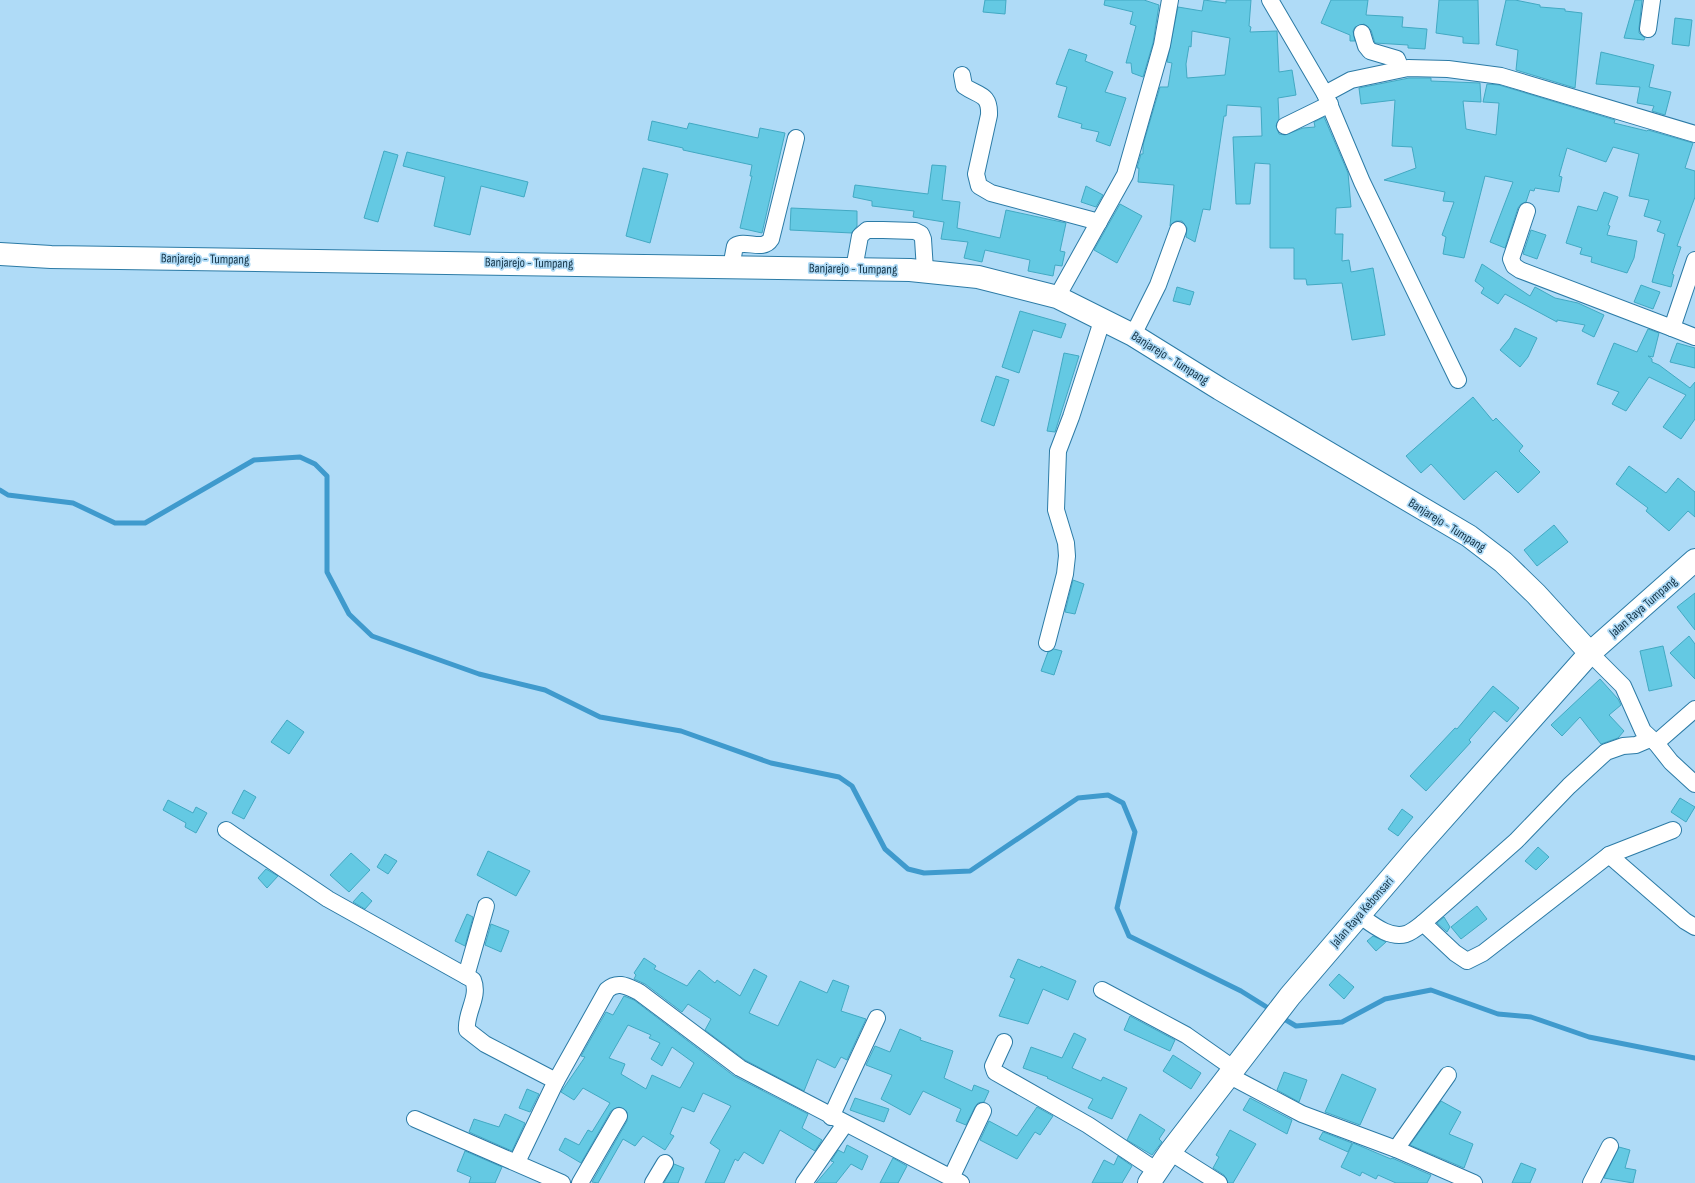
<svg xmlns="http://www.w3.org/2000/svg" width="1695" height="1183" viewBox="0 0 1695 1183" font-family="'Sofia Sans Condensed',sans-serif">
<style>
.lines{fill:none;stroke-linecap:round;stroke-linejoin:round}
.stream{stroke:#3f9acd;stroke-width:5}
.building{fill:#64c9e3;stroke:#42a9c3;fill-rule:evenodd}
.minor-casing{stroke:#2c7ba6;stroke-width:18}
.secondary-casing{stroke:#2c7ba6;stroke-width:24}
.primary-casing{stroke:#2c7ba6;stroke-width:24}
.minor{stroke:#fff;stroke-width:16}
.secondary{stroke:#fff;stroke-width:22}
.primary{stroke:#fff;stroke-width:22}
.labels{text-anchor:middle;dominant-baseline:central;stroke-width:3.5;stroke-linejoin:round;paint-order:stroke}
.street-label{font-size:13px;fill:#153548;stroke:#afdbf7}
</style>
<rect width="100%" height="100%" fill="#afdbf7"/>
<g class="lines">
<g class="stream">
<polyline points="0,490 8,495 73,503 115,523 145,523 254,460 300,457 315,464 327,476 327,572 349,614 372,636 479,674 545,690 600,717 681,731 771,763 839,777 852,786 885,849 908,869 924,873 970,871 1078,798 1108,795 1123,803 1135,832 1117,908 1129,936 1241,991 1273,1011"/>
<polyline points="1281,1017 1296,1026 1342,1022 1385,999 1431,990 1498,1014 1531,1017 1589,1037 1695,1058"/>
</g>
</g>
<g class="building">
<polygon points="985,0 1006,0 1005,14 983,12"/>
<polygon points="1105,0 1144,0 1159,5 1153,43 1143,77 1132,73 1131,63 1126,63 1136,26 1130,24 1133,12 1104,5"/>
<path d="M1204,0L1226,3V0H1251L1249,26L1251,27L1250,32L1277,31L1279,72L1292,70L1296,95L1278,98L1279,119L1276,126L1279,134L1285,135L1303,128L1315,127L1314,122L1324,117L1348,173L1351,207L1336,208L1335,234H1343L1342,261L1349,260L1351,272L1373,268L1385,335L1352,340L1342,283L1307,285L1306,279H1294V248H1270V164L1255,163L1250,204H1236L1233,137L1262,136L1261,107L1227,105L1226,116H1224L1210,210L1203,209L1195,242L1186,237L1187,228L1182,221H1176L1170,226L1174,185L1138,182L1139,168H1137L1141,154H1143V145L1160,87H1168L1172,63L1167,62L1178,7L1202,11ZM1192,31L1230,38L1225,75L1187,78L1186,64L1189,46L1191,47Z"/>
<polygon points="1331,0 1368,0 1366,15 1403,17 1402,27 1427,29 1425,49 1408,48 1408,45 1375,43 1371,30 1364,24 1355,27 1353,31 1355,41 1350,41 1350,35 1321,23"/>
<polygon points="1439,0 1478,0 1479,44 1463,43 1463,37 1436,33"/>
<polygon points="1506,0 1515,0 1540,5 1540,7 1565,9 1565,11 1582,13 1575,88 1516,70 1518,50 1496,45"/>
<polygon points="1635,0 1642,0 1639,28 1639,33 1645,38 1644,40 1624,38"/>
<polygon points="1675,18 1692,20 1689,46 1672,44"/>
<polygon points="1069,49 1087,55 1085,61 1113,72 1105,92 1126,98 1110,146 1096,141 1099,132 1081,128 1082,124 1058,117 1067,87 1056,84"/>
<polygon points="1601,52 1654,65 1649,87 1671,92 1665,115 1652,111 1654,106 1637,103 1640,87 1596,84"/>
<polygon points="1409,78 1431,78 1431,81 1480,83 1481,102 1463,101 1466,129 1496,135 1499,103 1483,102 1487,84 1499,85 1615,120 1614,123 1647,131 1648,130 1693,143 1685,168 1695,171 1695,197 1677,246 1681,247 1672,274 1674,275 1671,287 1652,282 1665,234 1657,231 1661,221 1644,216 1649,200 1629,196 1639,154 1613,147 1606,162 1567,148 1559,176 1562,177 1559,192 1535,188 1534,191 1530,190 1526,202 1521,204 1518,208 1505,248 1490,242 1513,182 1485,176 1464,258 1443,254 1446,237 1442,235 1454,202 1443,201 1445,192 1384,180 1416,168 1412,147 1392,146 1395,100 1361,104 1359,88"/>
<polygon points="652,121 687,129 689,123 758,138 760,128 785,133 762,233 740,228 752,176 750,176 752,165 683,150 683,148 648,140"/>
<polygon points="384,151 398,155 378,222 364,218"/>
<polygon points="407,152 528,182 524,197 481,186 470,235 434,226 445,177 403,166"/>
<polygon points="932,165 946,166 942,200 960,202 957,228 1000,238 1006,210 1066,223 1060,251 1065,252 1062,266 1055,265 1053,276 1028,271 1030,260 985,250 982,262 964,258 968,242 941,239 944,222 913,217 914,211 872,206 872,201 853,197 855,185 928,194"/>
<polygon points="643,168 668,174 650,243 626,236"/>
<polygon points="1086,186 1103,195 1096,207 1081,202"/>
<polygon points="1604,192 1618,197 1608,225 1610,226 1607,235 1637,241 1634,258 1627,273 1591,262 1592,257 1580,254 1582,248 1566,243 1578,206 1597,211"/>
<polygon points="1120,204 1142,216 1117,263 1094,250"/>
<polygon points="791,208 857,211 857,226 852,233 790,230"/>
<polygon points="1531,230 1546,235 1537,259 1523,254"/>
<polygon points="1482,264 1530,296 1535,287 1555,298 1578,303 1604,315 1594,337 1582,331 1585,325 1557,320 1557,322 1505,294 1498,304 1481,293 1484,288 1475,281"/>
<polygon points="1641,285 1660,292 1653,309 1634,302"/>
<polygon points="1177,287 1194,292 1190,305 1173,301"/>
<polygon points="1020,311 1066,324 1061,338 1033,330 1019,373 1002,367"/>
<polygon points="1515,328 1537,338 1528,357 1520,367 1500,350 1510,338"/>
<polygon points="1648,329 1659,333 1653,357 1648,356 1652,359 1652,362 1659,365 1690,388 1695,382 1695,419 1681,439 1663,427 1686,395 1649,377 1626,411 1612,404 1619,392 1597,384 1614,343 1637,352"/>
<polygon points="1677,343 1695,348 1695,368 1670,362"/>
<polygon points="1064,353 1079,356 1055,432 1047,431"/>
<polygon points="996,376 1009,380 994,426 981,421"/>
<polygon points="1473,397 1493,421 1496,418 1523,446 1519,451 1540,472 1518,493 1496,471 1464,500 1431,464 1421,473 1406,456"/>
<polygon points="1629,466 1666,493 1678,478 1695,492 1695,517 1688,511 1669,531 1646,511 1648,508 1616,484"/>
<polygon points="1554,525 1568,542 1537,566 1524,550"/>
<polygon points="1073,580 1084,584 1075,614 1065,612"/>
<polygon points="1695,593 1695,630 1677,607"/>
<polygon points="1689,636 1695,644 1695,679 1670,653"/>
<polygon points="1663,646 1672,686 1649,691 1640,651"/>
<polygon points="1054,649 1062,651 1054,675 1041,671 1048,652"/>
<polygon points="1600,679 1618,699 1621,705 1609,715 1624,731 1618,738 1601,744 1580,717 1562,736 1551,725"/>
<polygon points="1493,686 1519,708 1507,722 1494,711 1469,740 1471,742 1426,791 1410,776 1455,728 1457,729"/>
<polygon points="287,720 304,732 289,754 271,742"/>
<polygon points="244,790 256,797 244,819 232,813"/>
<polygon points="1680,798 1695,807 1686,822 1671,812"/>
<polygon points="168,800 193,813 196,807 207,813 196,833 185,827 186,823 163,810"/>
<polygon points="1402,809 1413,817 1398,836 1388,829"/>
<polygon points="1538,847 1549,857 1536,870 1525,861"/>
<polygon points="488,851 530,871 516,896 477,875"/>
<polygon points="351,853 370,870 349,892 330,875"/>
<polygon points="385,854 397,861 388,874 377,867"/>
<polygon points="266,869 278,876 267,888 258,878"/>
<polygon points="362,892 372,901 365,909 353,902"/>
<polygon points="1477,906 1487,919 1461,939 1451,927"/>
<polygon points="467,914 473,917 465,946 455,941"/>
<polygon points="1444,917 1450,927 1447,932 1437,923"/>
<polygon points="491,924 509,931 501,952 485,945"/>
<polygon points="1373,936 1386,942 1376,951 1367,941"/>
<polygon points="644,958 656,966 654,969 687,986 699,970 715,983 717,980 740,996 754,969 767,976 749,1013 778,1026 800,981 827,993 833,980 849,986 841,1011 866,1019 847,1060 841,1057 835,1068 817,1059 804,1091 745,1060 705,1030 711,1019 688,1004 682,1012 645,984 634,979 636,975 634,973"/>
<polygon points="1018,959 1040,968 1041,966 1076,981 1068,1000 1043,989 1028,1024 999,1016 1015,979 1010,977"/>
<polygon points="1339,974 1354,987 1344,999 1329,985"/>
<path d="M624,996L634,1000L734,1076L808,1114L802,1128L822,1140L815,1151L780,1130L763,1164L744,1152L738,1161L735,1159L724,1183H705L720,1150L710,1143L731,1106L703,1093L694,1112L682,1107L670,1134L674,1136L665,1150L643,1136L635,1146L623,1139L598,1183L592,1182L627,1121V1112L619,1107L611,1111L581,1163L559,1150L565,1138L579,1145L588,1130L592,1132L610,1103L583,1088L574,1100L561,1092L585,1057L581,1056L606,1012L613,1015ZM628,1025L651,1035L649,1038L660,1043L651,1059L662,1066L672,1047L694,1063L680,1088L652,1075L646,1089L621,1074L625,1064L609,1058Z"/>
<polygon points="1130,1016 1175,1040 1170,1051 1124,1030"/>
<polygon points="900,1029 921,1038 920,1040 953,1051 944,1078 972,1091 974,1085 989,1091 984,1102 978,1103 975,1107 966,1125 956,1121 961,1109 923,1091 910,1115 881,1099 892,1075 866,1065 875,1046 890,1052"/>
<polygon points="1074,1033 1086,1039 1072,1068 1101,1081 1103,1077 1127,1088 1112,1119 1088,1108 1093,1099 1047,1078 1048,1077 1023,1068 1031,1047 1062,1058"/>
<polygon points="1173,1055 1201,1073 1191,1089 1163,1071"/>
<polygon points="1284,1072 1307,1080 1299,1102 1277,1090"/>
<polygon points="1342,1074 1376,1089 1360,1125 1325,1112"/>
<polygon points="527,1089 539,1094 530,1112 519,1108"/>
<polygon points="855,1098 889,1109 884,1122 850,1110"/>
<polygon points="1250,1098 1292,1120 1287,1134 1243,1110"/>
<polygon points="1441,1101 1461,1112 1449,1134 1473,1144 1464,1168 1410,1145"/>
<polygon points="1037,1107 1053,1116 1040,1135 1035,1132 1017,1159 980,1140 989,1121 1017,1136"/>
<polygon points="505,1114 525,1123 512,1151 469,1132 474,1119 499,1127"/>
<polygon points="1140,1114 1165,1130 1159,1139 1162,1142 1152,1155 1127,1140"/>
<polygon points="1230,1130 1256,1144 1233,1183 1228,1183 1224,1175 1213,1168 1219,1157 1216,1155"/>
<polygon points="1323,1132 1352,1143 1348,1152 1319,1139"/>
<polygon points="1353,1143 1391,1159 1392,1158 1431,1175 1427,1183 1396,1183 1378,1175 1376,1179 1362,1172 1360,1176 1341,1167"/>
<polygon points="847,1145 868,1156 862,1170 851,1164 836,1183 816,1183 834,1162 831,1161 838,1150 844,1153"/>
<polygon points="1619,1147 1630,1150 1625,1168 1636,1170 1633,1183 1604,1178"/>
<polygon points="465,1151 502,1167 495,1183 469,1183 471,1177 457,1171"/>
<polygon points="1118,1156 1132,1166 1122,1183 1092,1183 1104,1160 1114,1165"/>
<polygon points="893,1158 907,1166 898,1183 880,1183"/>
<polygon points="1521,1163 1536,1169 1530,1183 1512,1183"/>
<polygon points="674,1164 684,1168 678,1183 664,1183"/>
</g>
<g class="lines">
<g class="minor-casing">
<g id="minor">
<polyline points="1270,0 1325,94"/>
<polyline points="1648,29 1652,0"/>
<polyline points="1362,33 1366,46 1370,51 1397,59 1401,69"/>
<path d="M962,75L964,86C978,96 990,93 989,115L976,174L979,186L991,193L1099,222"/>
<polyline points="1285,126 1330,104"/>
<polyline points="1527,211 1511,259 1514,266 1520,270 1672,328"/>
<polyline points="1695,260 1672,328 1695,337"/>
<path d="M731,267L735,246C746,239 763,252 771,239L796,138"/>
<polyline points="854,269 860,236 867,230 883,230 915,231 921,234 923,239 925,270"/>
<polyline points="1057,297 1125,175 1162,45 1170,0"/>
<polyline points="1133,335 1158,285 1178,230"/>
<polyline points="1458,380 1362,182 1325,94 1351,80 1408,68 1448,69 1501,76 1695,134"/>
<polyline points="1047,643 1065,574 1067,556 1066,543 1056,510 1058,451 1071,417 1103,318"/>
<polyline points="1590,653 1623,686 1643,731 1656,743 1695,709"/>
<polyline points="1656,743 1671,762 1695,784"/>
<path d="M226,830L328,899L473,980C480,997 465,1013 467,1030L485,1044L556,1081"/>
<polyline points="1609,855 1685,921 1695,927"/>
<path d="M1359,915C1372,924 1389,939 1406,934C1412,932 1418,927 1423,923L1455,953L1467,961L1483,953L1609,855L1673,830"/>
<polyline points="1423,923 1516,841 1569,786 1606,752 1623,746 1636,745 1650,739"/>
<polyline points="466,976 486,906"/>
<polyline points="1102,990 1186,1035 1233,1068"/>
<polyline points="1004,1042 993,1066 995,1072 1088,1125 1157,1171"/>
<polyline points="1228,1075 1302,1114 1396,1149 1474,1183"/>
<polyline points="831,1117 877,1018"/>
<polyline points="415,1119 562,1183"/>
<polyline points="1396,1149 1448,1075"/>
<polyline points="1170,1152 1219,1183"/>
<path d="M517,1162L556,1081L607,990C618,980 628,987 639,992L740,1068L961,1183"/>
<polyline points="951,1178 983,1111"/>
<polyline points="580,1183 619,1116"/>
<polyline points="653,1183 665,1163"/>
<polyline points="804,1183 845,1124"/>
<polyline points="1591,1183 1610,1146"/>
</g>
</g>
<g class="secondary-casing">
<polyline id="secondary" points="0,254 51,257 910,270 978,277 1057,297 1133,335 1220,389 1469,536 1503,562 1536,594 1590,653"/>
</g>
<g class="primary-casing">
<polyline id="primary" points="1149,1183 1170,1152 1290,996 1415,850 1590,653 1695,560"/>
</g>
<use href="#minor" class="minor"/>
<use href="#secondary" class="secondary"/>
<use href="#primary" class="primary"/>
</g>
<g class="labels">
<g class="street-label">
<text transform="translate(205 259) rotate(1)">Banjarejo - Tumpang</text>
<text transform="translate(529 263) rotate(1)">Banjarejo - Tumpang</text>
<text transform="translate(853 269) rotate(1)">Banjarejo - Tumpang</text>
<text transform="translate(1170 358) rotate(32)">Banjarejo - Tumpang</text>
<text transform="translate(1447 525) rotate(32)">Banjarejo - Tumpang</text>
<text transform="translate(1643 607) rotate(-41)">Jalan Raya Tumpang</text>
<text transform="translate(1362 912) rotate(-49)">Jalan Raya Kebonsari</text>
</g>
</g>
</svg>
